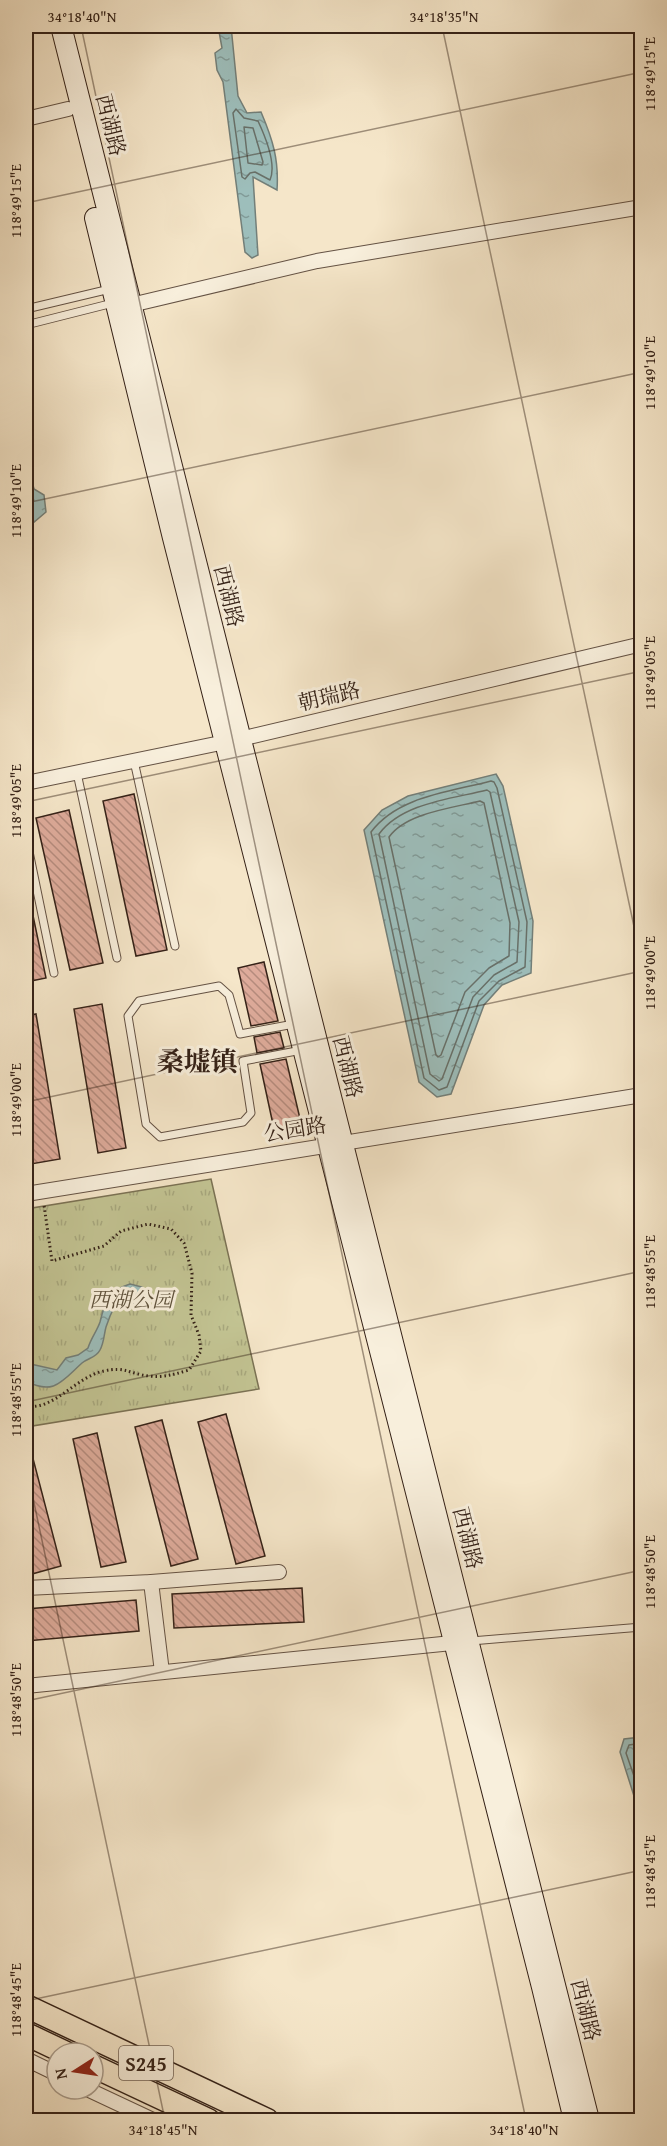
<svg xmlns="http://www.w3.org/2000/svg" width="667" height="2146" viewBox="0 0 667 2146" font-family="'Gentium Book Plus','Noto Serif SC',serif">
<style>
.park{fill:url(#park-tufts);stroke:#7b7254;stroke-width:1.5}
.water{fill:url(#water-ripples);stroke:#737f79;stroke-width:1.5}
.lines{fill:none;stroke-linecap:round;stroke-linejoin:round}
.shore{stroke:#687069;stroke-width:1.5}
.building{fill:url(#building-back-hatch);stroke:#342117;stroke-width:1.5}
.service-casing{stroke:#645244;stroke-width:9}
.minor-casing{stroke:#645244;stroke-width:16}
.secondary-casing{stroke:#342117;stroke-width:22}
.primary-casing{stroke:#342117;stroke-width:25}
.path{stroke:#342117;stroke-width:3;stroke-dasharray:1.5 3;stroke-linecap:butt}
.service{stroke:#f8efdc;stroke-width:7}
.minor{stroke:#f8efdc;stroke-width:14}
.secondary{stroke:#f8efdc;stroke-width:20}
.primary{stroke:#f5e6c9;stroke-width:22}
.ticks{fill:none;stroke:#342117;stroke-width:1.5;stroke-opacity:0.45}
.labels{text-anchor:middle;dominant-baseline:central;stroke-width:6;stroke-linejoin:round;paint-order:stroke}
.shield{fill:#f8efdc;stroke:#6f5f52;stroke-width:1.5}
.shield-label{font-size:20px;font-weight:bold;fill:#342117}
.street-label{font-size:21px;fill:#342117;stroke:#f8efdc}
.park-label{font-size:21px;font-style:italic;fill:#5f523c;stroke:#f8efdc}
.district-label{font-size:27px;font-weight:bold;fill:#342117;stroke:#f8efdc}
.neatline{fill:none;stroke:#342117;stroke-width:2}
.ticks-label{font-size:15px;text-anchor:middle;fill:#342117}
</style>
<defs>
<pattern id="park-tufts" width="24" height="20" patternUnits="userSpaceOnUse" patternTransform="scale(1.5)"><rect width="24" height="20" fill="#c2c392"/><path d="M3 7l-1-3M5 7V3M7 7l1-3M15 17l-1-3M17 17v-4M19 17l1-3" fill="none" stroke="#a7a77d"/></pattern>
<pattern id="water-ripples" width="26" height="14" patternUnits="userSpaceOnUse" patternTransform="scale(1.5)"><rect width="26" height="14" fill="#9dbebb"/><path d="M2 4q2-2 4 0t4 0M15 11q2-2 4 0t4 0" fill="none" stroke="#819a97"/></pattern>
<pattern id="building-back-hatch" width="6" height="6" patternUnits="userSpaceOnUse" patternTransform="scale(1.5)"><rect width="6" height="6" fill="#deab9b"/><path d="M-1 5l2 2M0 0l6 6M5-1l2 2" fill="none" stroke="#b58b7d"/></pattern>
</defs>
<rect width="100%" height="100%" fill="#f5e6c9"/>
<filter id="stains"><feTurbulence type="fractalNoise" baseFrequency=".00333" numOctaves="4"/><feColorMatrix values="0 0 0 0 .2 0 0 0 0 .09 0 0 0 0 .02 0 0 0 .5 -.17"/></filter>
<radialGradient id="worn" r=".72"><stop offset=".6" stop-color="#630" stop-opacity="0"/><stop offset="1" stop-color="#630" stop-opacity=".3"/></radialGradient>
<polygon class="park" points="211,1179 259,1389 26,1427 26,1209"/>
<g class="water">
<path d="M218,26H231L238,96L247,113L261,112C273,140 279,160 277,190L253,177L258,255L252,258L245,252L223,82L217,70L215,53L222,48Z"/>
<polygon points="26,459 34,489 44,495 46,512 33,523 26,524"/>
<polygon points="496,774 503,786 533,921 531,973 502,985 484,1005 451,1094 437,1097 419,1082 364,830 382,810 408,796"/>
<path d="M130,1284L142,1287V1299L129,1306L124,1293C115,1302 110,1315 106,1327C104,1334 104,1343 100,1350C96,1358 88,1358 82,1363C62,1381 54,1396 26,1381V1363L57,1370L66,1358L78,1355L88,1348C91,1338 97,1331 100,1322C105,1301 108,1291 130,1284Z"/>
<polygon points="641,1737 642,1737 641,1818 620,1752 624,1739"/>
</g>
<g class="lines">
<g class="shore">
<path d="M236,109L244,118L258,121C265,136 277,164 270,180L255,172L250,173L245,179L242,177L233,113Z"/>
<polygon points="244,127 253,128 263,162 262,165 248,163"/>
<path d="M491,781L494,782L497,788L527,922L525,967L499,981L479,1001L447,1087L439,1090L424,1078L371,832C398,796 450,792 491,781Z"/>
<path d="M487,790L490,792L519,922L517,962L494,975L473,997L442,1079L439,1081L430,1074L379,834C402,803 451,799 487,790Z"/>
<path d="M480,801L484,803L510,923L509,956L489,968L465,992L441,1055L438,1057L436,1055L389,837C406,813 452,808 480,801Z"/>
<polyline points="642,1743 629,1745 626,1753 642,1799"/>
</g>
</g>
<g class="building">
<polygon points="134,794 167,950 136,956 103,801"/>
<polygon points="69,810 103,963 70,970 36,818"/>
<polygon points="26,906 31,906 46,978 26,982"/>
<polygon points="264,962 278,1021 251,1026 238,968"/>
<polygon points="102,1004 126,1148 98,1153 74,1009"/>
<polygon points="36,1014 60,1159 31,1164 26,1127 26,1016"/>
<polygon points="280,1032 284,1048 257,1053 254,1037"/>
<polygon points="286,1059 301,1123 274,1129 260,1064"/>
<polygon points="226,1414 265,1556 236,1564 198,1422"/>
<polygon points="162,1420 198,1559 171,1566 135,1427"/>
<polygon points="97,1433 126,1562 101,1567 73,1439"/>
<polygon points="26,1447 30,1447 61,1566 32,1574 26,1548"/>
<polygon points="302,1588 304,1622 174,1628 172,1594"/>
<polygon points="136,1600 139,1631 26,1641 26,1609"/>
</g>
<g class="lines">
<g class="service-casing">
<g id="service">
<polyline points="26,309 110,289"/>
<polyline points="26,325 113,303"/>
<polyline points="134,761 175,946"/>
<polyline points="77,773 117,958"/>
<polyline points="26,837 54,973"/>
<polyline points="294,1024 240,1034 229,995 219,986 139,1001 128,1016 146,1124 160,1137 243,1122 251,1113 243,1061 302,1050"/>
<polyline points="471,1641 642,1627"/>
</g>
</g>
<g class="minor-casing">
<g id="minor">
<polyline points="26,119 68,109"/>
<polyline points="131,305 317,261 642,207"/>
<polyline points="26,783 240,739 642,644"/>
<polyline points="26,1194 642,1095"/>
<polyline points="151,1582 162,1672"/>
<polyline points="26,1588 151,1582 279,1572"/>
<polyline points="26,1686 462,1642"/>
<polyline points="26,2059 57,2074"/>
<polyline points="87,2089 153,2120"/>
</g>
</g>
<g class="secondary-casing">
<g id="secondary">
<polyline points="61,26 589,2120"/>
<polyline points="95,218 173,538 542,1987 574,2120"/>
</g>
</g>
<g class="primary-casing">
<g id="primary">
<polyline points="26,2006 267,2120"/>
<polyline points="26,2034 66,2053"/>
<polyline points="93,2066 208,2120"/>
</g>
</g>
<path class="path" d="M26,1406C54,1411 75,1377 104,1371C125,1366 130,1374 149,1376C164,1378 175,1374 189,1370L201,1351L199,1335L191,1315L192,1273L184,1243L171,1229L148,1224L121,1231L104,1246L52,1261L44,1205"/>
<use href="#service" class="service"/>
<use href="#minor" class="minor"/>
<use href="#secondary" class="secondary"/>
<use href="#primary" class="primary"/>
</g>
<path class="ticks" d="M81,26L526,2120M442,26L642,964M26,203L642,72M26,503L642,372M26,802L642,671M26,1102L642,971M26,1402L642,1271M26,1465L165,2120M26,1701L642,1570M26,2001L642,1870"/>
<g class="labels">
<rect class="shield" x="119" y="2046" width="54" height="34" rx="4.5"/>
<g class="shield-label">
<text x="146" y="2063">S245</text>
</g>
<g class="street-label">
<text transform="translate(111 125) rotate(76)">西湖路</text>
<text transform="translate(229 596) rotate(76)">西湖路</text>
<text transform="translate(329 696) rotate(-13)">朝瑞路</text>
<text transform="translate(348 1067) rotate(76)">西湖路</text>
<text transform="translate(295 1129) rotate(-9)">公园路</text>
<text transform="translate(468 1538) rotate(76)">西湖路</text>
<text transform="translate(586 2010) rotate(76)">西湖路</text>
</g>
<g class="park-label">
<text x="131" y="1299">西湖公园</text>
</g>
<g class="district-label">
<text x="197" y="1061">桑墟镇</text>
</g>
</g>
<rect width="667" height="2146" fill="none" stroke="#f5e6c9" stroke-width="66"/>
<g transform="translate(75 2071) rotate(258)"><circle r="28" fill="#f8efdc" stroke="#aa9d8d" stroke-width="1.5"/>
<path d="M0-4.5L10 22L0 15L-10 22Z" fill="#8f2418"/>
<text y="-9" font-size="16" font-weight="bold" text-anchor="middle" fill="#342117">N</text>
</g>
<rect x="33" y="33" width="601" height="2080" class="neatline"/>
<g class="ticks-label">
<text x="82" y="22">34°18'40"N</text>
<text x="444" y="22">34°18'35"N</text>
<text transform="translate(650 74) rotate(-90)" y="5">118°49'15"E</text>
<text transform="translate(16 201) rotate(-90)" y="5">118°49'15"E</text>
<text transform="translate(650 373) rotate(-90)" y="5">118°49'10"E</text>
<text transform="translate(16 501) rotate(-90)" y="5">118°49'10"E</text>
<text transform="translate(650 673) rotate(-90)" y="5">118°49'05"E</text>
<text transform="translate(16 801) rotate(-90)" y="5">118°49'05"E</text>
<text transform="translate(650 973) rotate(-90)" y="5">118°49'00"E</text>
<text transform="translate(16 1100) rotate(-90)" y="5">118°49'00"E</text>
<text transform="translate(650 1272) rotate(-90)" y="5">118°48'55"E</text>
<text transform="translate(16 1400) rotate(-90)" y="5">118°48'55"E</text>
<text transform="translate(650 1572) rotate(-90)" y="5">118°48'50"E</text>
<text transform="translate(16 1700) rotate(-90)" y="5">118°48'50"E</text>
<text transform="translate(650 1872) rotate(-90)" y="5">118°48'45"E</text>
<text transform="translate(16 2000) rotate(-90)" y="5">118°48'45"E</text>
<text x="163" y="2135">34°18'45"N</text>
<text x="524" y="2135">34°18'40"N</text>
</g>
<rect width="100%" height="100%" filter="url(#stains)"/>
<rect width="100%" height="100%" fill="url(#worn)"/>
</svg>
